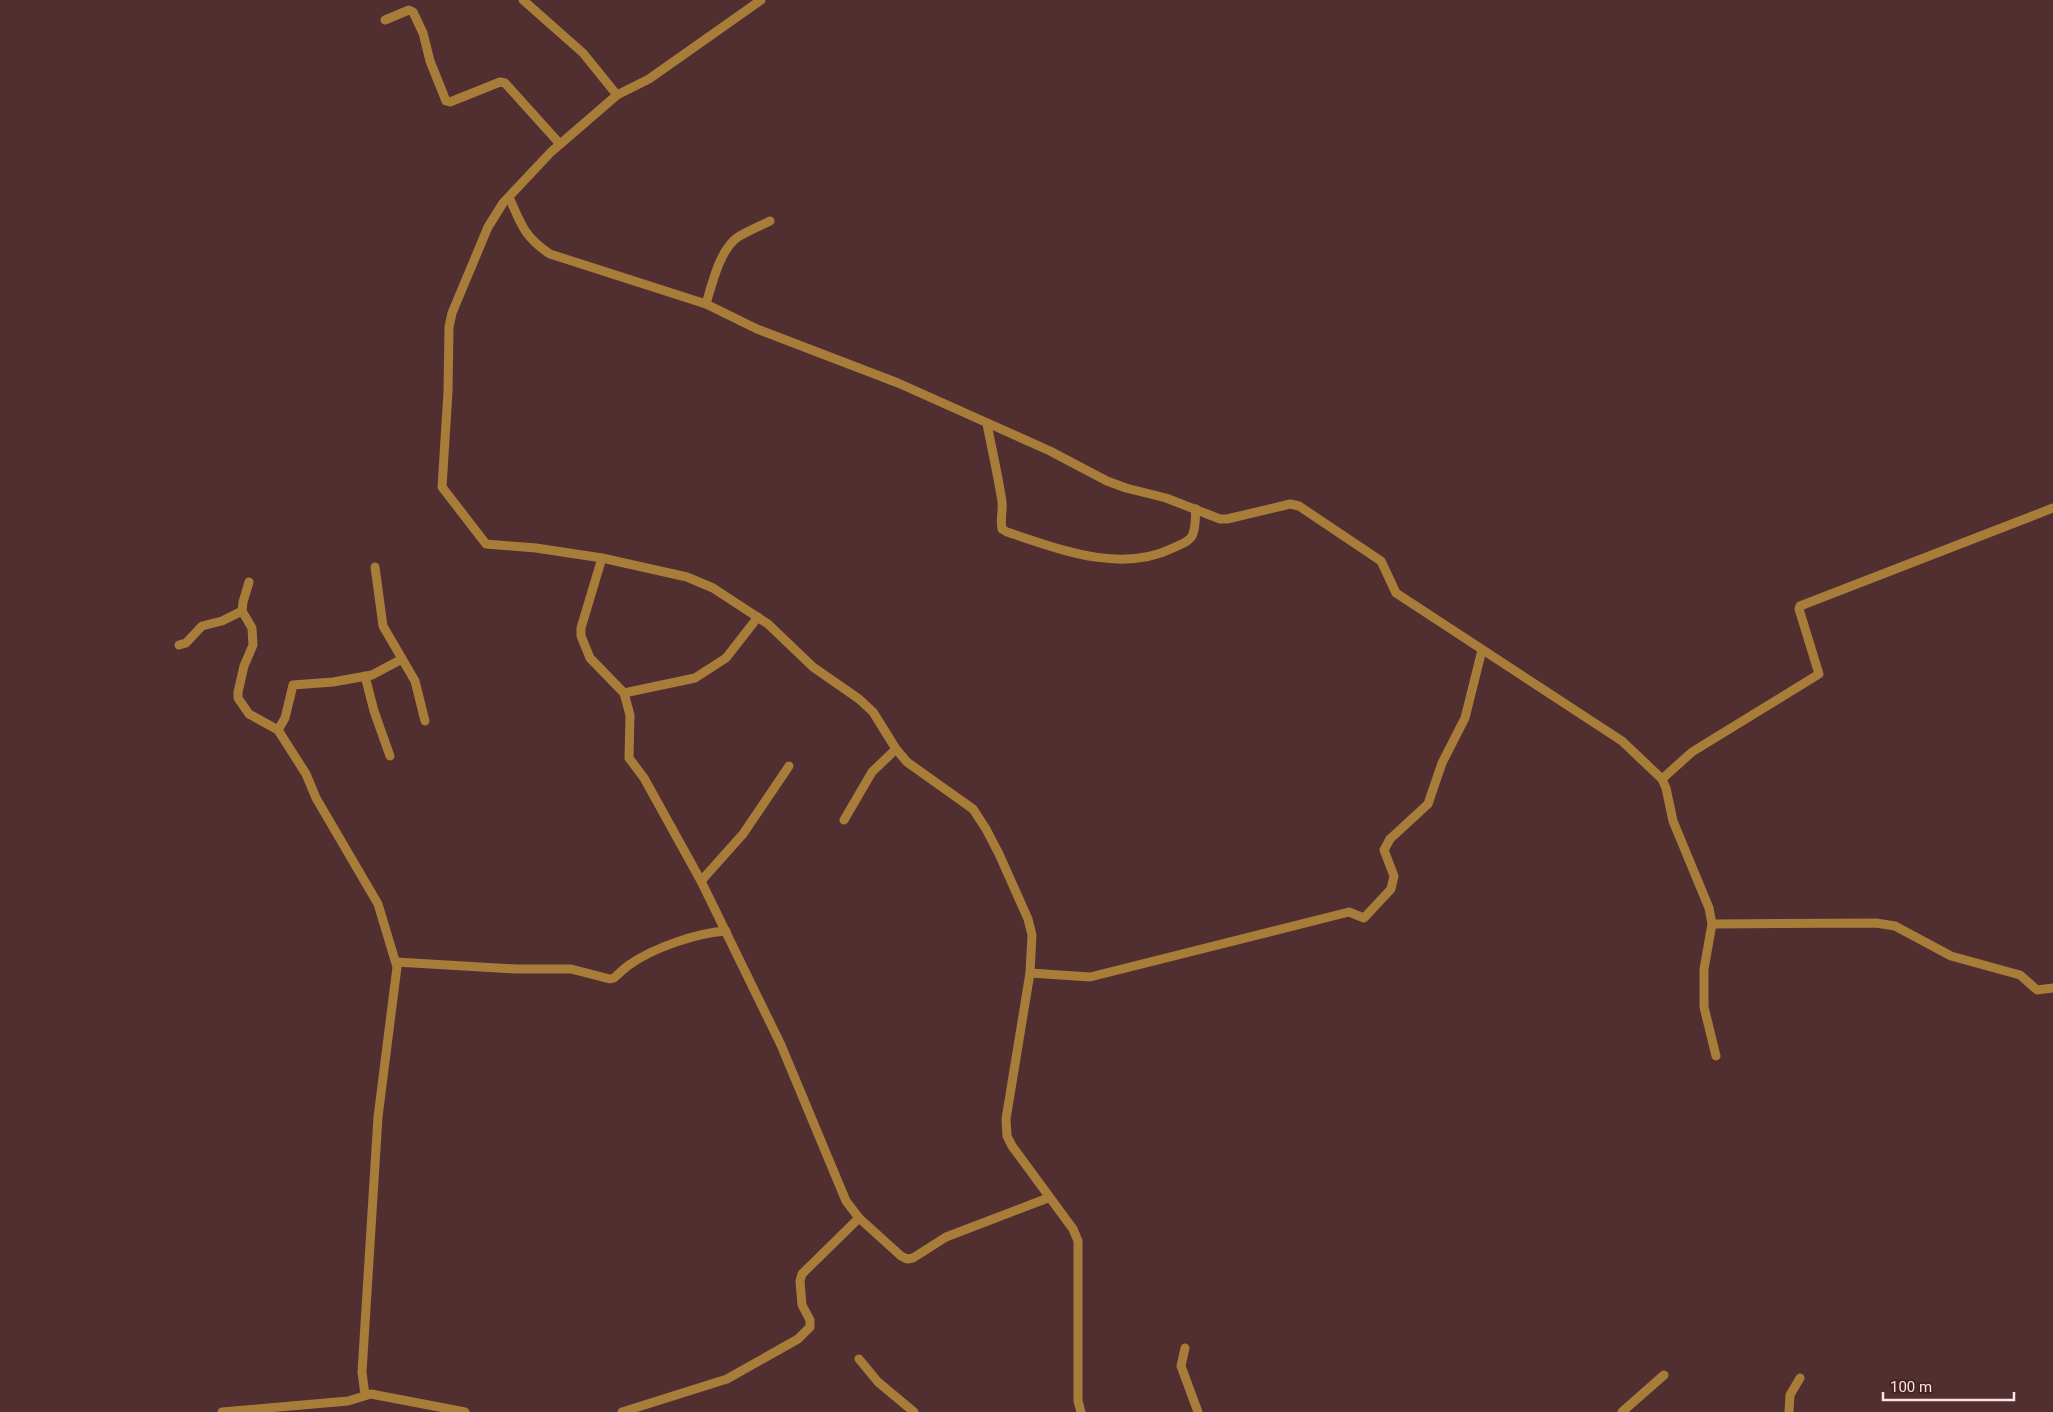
<svg xmlns="http://www.w3.org/2000/svg" width="2053" height="1412" viewBox="0 0 2053 1412" font-family="Roboto,sans-serif">
<style>
.lines{fill:none;stroke-linecap:round;stroke-linejoin:round}
.minor{stroke:#a87d39;stroke-width:9}
</style>
<rect width="100%" height="100%" fill="#512e30"/>
<g class="lines">
<g class="minor">
<polyline points="523,0 583,53 617,95"/>
<polyline points="761,0 649,79 617,95 551,152 503,203 488,227 452,313 449,327 448,392 442,487 486,544 536,548 602,558 687,577 713,588 768,624 813,667 859,699 873,712 896,749 907,762 973,809 986,829 999,854 1028,919 1032,935 1030,973 1006,1119 1007,1136 1012,1146 1073,1229 1078,1241 1078,1401 1081,1412"/>
<polyline points="385,20 409,10 413,12 423,33 430,61 446,101 450,102 500,82 505,83 560,144"/>
<path d="M509,197C521,224 524,237 550,254L706,304L757,329L898,383L1050,451L1107,481L1126,488L1166,498L1220,519H1227L1290,504L1299,506L1381,561L1396,593L1622,741L1662,779L1666,788L1673,821L1709,908L1712,924L1704,969V1007L1716,1056"/>
<path d="M706,304C712,284 720,249 738,237C748,231 760,226 770,221"/>
<path d="M987,424C992,450 998,475 1002,502C1003,511 1000,520 1002,529L1007,532C1059,549 1120,574 1173,548C1179,545 1188,543 1192,536C1196,529 1195,517 1196,509"/>
<polyline points="602,558 581,628 581,636 590,658 624,693 630,715 629,758 644,778 701,881 781,1045 846,1201 859,1218 901,1256 907,1259 913,1258 946,1237 1048,1198"/>
<polyline points="375,567 383,626 415,681 425,721"/>
<polyline points="249,582 243,602 242,611 252,628 253,645 244,666 238,692 238,698 249,714 278,730 306,774 316,798 378,904 397,967 378,1117 362,1372 365,1395"/>
<polyline points="179,645 186,643 202,626 222,621 242,611"/>
<polyline points="365,676 374,711 390,756"/>
<polyline points="624,693 695,678 726,658 758,617"/>
<polyline points="278,730 285,718 293,685 333,682 372,675 402,659"/>
<polyline points="1662,779 1692,752 1819,674 1799,609 1800,606 2053,508"/>
<polyline points="844,820 872,772 896,749"/>
<polyline points="701,881 743,834 789,766"/>
<polyline points="1712,924 1876,923 1895,926 1951,956 2020,975 2037,990 2053,988"/>
<path d="M396,962L516,969H571L610,979L614,978C619,974 623,969 629,965C653,948 696,933 726,931"/>
<polyline points="1030,973 1090,977 1349,912 1364,918 1391,889 1394,876 1384,850 1390,839 1428,804 1442,763 1465,718 1482,650"/>
<polyline points="1185,1348 1181,1366 1198,1412"/>
<polyline points="859,1359 878,1382 914,1412"/>
<polyline points="222,1412 348,1401 371,1394 465,1412"/>
<polyline points="622,1412 727,1379 798,1339 810,1327 810,1320 802,1305 800,1281 802,1274 859,1218"/>
<polyline points="1622,1412 1664,1375"/>
<polyline points="1789,1412 1790,1395 1800,1378"/>
</g>
</g>
<path d="M1883 1392v8h131v-8" fill="none" stroke="#fbe4e4" stroke-width="2.5"/>
<text x="1890" y="1392" font-size="15" fill="#fbe4e4" stroke="#462426" stroke-width="4" paint-order="stroke">100 m</text>
</svg>
